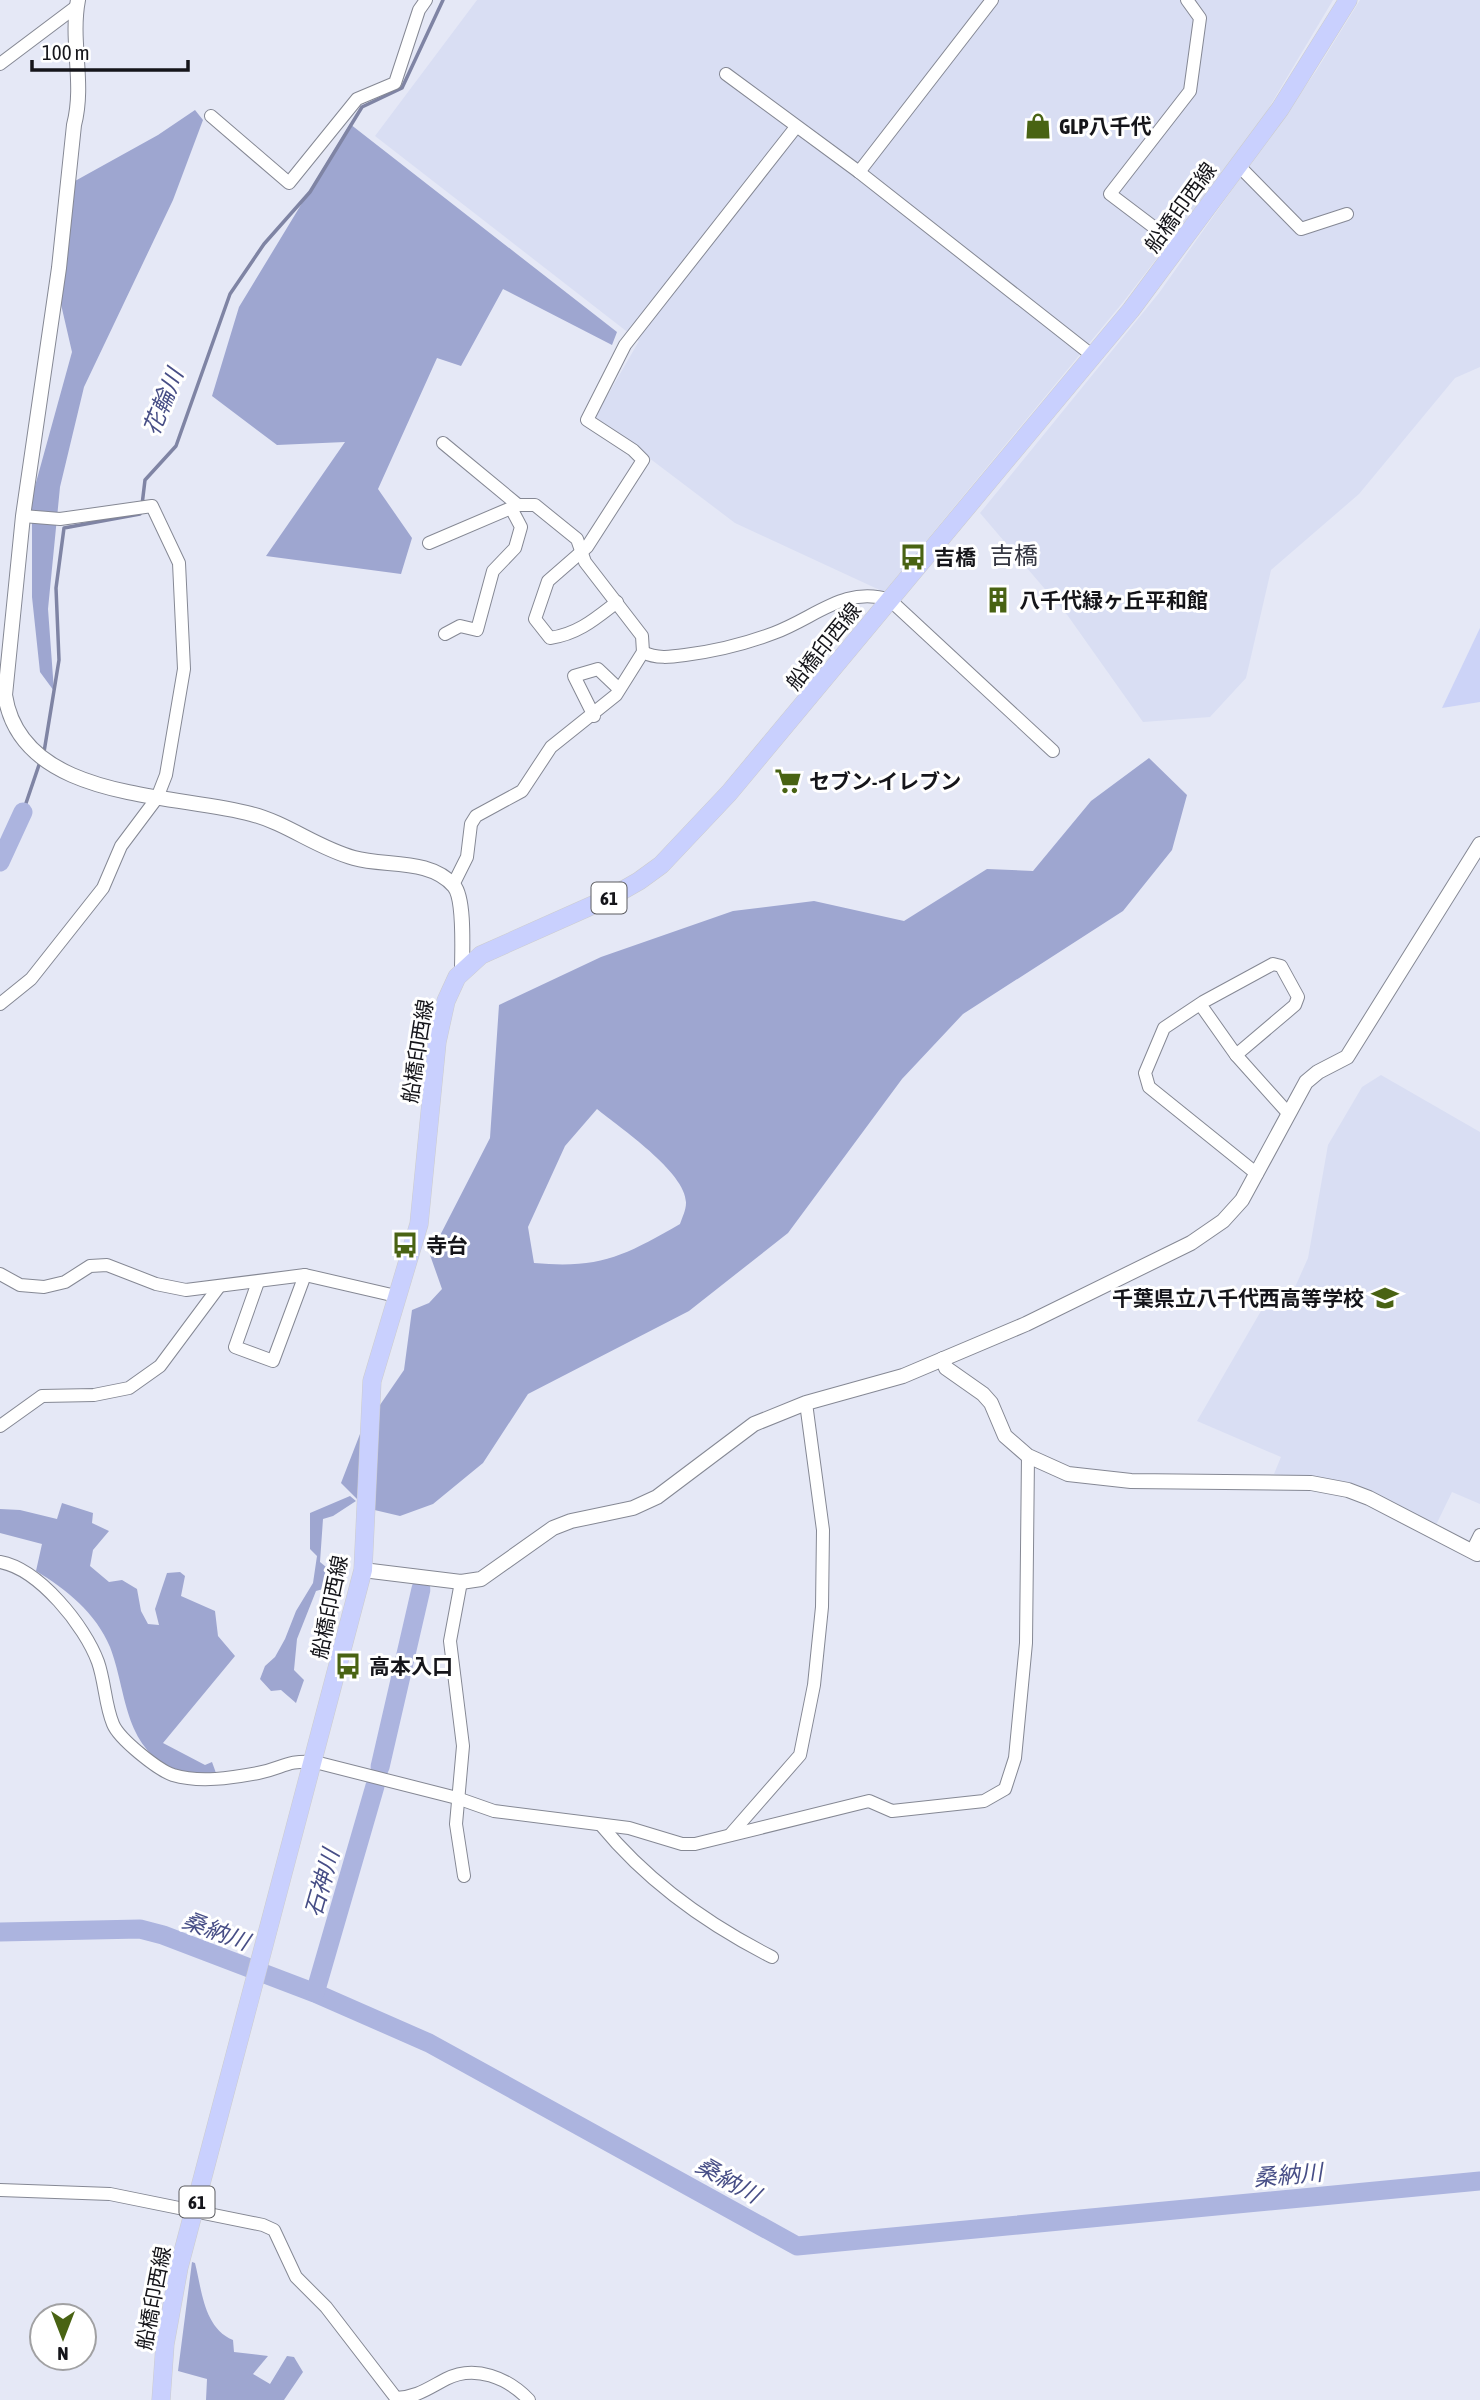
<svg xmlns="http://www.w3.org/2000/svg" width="1480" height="2400" viewBox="0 0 1480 2400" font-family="'Asap Condensed','Noto Sans JP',sans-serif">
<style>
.built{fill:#d9def3}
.green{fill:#ccd3f7}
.forest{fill:#9ea6d0;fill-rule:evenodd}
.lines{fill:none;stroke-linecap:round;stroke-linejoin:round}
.stream{stroke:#7f84a4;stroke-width:3.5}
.river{stroke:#acb4df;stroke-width:19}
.minor-casing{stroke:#858894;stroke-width:14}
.tertiary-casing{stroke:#858894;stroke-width:16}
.primary-casing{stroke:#cccccd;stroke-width:19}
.minor{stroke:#fff;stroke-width:12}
.tertiary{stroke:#fff;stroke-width:14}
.primary{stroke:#c9d0fe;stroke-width:18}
.labels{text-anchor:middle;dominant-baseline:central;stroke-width:6;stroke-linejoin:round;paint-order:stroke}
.shield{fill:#fff;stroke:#5b5b5f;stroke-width:2}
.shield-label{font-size:19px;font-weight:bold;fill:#15151a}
.poi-label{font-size:21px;font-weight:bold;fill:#15151a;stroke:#fff;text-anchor:start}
.street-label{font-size:21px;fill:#15151a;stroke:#fff}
.water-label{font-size:23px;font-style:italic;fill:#474e86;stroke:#fff}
.quarter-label{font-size:24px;fill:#353742;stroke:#fff}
</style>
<rect width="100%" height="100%" fill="#e5e8f6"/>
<g class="built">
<polygon points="477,0 1333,0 1257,128 1124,301 884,592 735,523 595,417 639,341 375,136"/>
<polygon points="1360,0 1480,0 1480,367 1455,378 1359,494 1271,570 1246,678 1210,717 1143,722 1068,616 980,513 1159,293 1316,71"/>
<polygon points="1381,1075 1480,1132 1480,1504 1452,1492 1436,1525 1371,1491 1348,1484 1274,1474 1281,1457 1197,1421 1261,1311 1264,1292 1287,1305 1308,1258 1328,1145 1362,1087"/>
</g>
<polygon class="green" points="1480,628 1480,702 1442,708"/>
<g class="forest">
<polygon points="195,110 203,120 173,200 84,387 60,487 48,609 54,691 40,672 32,597 32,497 72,352 60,300 75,181 158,135"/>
<polygon points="350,124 617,332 612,345 503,289 461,366 437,358 378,489 412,538 401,574 266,556 345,442 277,445 212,396 239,307"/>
<path d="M1149,758L1187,795L1172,850L1123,911L963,1014L902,1079L788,1233L689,1311L528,1394L483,1463L433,1504L400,1516L366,1508L341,1483L360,1434L404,1370L412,1310L429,1303L442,1289L430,1255L490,1138L499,1005L601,957L733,911L814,901L904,921L987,869L1033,871L1091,801ZM597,1109C619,1127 687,1173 686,1203C686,1210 682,1218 680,1224C624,1256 600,1269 534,1263L528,1227L565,1146Z"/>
<polygon points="350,1496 356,1501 333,1516 323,1519 320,1562 326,1567 323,1589 316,1591 297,1639 294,1670 304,1680 296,1703 281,1690 271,1691 260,1679 265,1666 275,1657 285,1639 296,1611 313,1583 317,1556 310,1549 310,1513"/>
<path d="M62,1503L93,1513L92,1523L109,1531L93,1550L90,1566L109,1582L122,1580L137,1589L141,1611L148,1624L159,1625L155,1609L167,1573L180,1572L185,1576L181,1596L215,1611L218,1636L235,1656L163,1743L205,1765L212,1762L216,1773C203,1776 187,1774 174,1769C123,1747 127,1691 110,1647C96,1613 66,1589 36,1571L42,1544L0,1533V1509L20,1510L57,1519Z"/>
<path d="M192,2262L195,2263C202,2291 204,2328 233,2340L234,2352L268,2356L253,2374L270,2384L287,2356L294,2357L303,2372L284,2400H206L207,2379L178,2371Z"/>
</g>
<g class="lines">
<g class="stream">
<polyline points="142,505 145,480 176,446 230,294 264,244 310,192 362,107 402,88 443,0"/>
<polyline points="44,752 59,660 56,588 64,528 140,514"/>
<polyline points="23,812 41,759"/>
</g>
<g class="river">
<polyline points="0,862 23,812"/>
<polyline points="380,1767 421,1589"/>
<polyline points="0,1932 140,1929 163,1935 315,1993 429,2043 797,2246 1480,2181"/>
<polyline points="315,1993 375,1786"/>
</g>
<g class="minor-casing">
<g id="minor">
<polyline points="0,64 77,6"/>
<polyline points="726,74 859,172 1093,356"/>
<polyline points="211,116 289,183 357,99 395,83 419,10 426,0"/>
<polyline points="1239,166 1301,229 1347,214"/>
<polyline points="859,172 992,0"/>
<polyline points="1180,247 1110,194 1190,91 1200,18 1187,0"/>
<polyline points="443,443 518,505"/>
<polyline points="429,543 518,505 535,505 577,539 585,562 642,636 643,652 616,695 551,747 522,791 476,816 471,824 467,857 453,885"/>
<path d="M617,602C595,619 578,634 550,638L535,619L548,581L587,547L643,460L633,450L587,420L625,345L796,127"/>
<polyline points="445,634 460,626 477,630 493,571 515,548 521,527 511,508"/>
<path d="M643,652C656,659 671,657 685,655C716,651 745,644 774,633C815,618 845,585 890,600L1053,751"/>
<polyline points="594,716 574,676 598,669 619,689"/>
<polyline points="0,1004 31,979 103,888 121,846 157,798 166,775 184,669 179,563 152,506 60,519 23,516"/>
<polyline points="1200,1004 1236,1055 1295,1005 1298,997 1281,966 1273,964 1203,1002 1164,1028 1145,1073 1149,1087 1257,1174"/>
<polyline points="1236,1055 1288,1113"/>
<polyline points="0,1274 20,1285 44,1287 65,1282 90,1266 107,1265 156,1284 186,1290 305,1275 396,1296"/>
<polyline points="258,1282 235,1347 273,1361 305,1275"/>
<polyline points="0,1426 42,1396 94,1395 129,1388 160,1366 218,1288"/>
<polyline points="1472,1551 1480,1535"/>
<path d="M0,1562C39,1569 85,1626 98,1662C105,1682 105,1705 113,1724C119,1739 158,1770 173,1775C200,1783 231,1778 258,1773C284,1768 285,1760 315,1762L457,1798L494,1811L629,1828L682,1844H695L869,1801L892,1811L984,1801L1005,1789L1015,1758L1026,1643L1028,1456"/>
<polyline points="461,1582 450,1641 463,1746 456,1824 464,1876"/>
<path d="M601,1825C647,1881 707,1924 772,1957"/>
<polyline points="730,1835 800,1755 814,1685 822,1607 823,1530 806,1403"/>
<path d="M0,2190L110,2194L263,2225L274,2230L296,2277L326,2307L396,2398C417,2397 427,2389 446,2379C475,2364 508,2378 529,2400"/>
</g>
</g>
<g class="tertiary-casing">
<g id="tertiary">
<path d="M78,0C70,42 85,83 74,125L59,268L23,516L5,695C21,801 172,793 251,814C287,823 317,848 354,858C385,867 430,858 454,886C465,899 462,952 462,970"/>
<polyline points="943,1359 946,1368 983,1394 991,1403 1005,1436 1028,1456 1068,1474 1131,1481 1311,1483 1348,1490 1369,1498 1477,1554"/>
<polyline points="363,1570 461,1582 481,1579 553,1528 571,1521 633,1508 657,1497 754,1424 806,1403 903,1376 1026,1324 1191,1243 1223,1221 1242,1200 1306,1082 1318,1072 1347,1057 1480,844"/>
</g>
</g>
<g class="primary-casing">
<polyline id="primary" points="161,2400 165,2344 179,2267 363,1570 372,1381 419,1224 437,1042 446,1001 457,977 481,955 611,897 639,881 661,865 729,793 1131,310 1280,109 1348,0"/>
</g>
<use href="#minor" class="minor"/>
<use href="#tertiary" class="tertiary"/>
<use href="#primary" class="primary"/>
</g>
<defs>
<g id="shop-bare" transform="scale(2.1)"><path d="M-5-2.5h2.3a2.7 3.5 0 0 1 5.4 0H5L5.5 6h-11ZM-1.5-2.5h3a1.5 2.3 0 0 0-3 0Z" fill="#496313" stroke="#fff" stroke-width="2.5" paint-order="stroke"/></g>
<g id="bus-bare" transform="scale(2.1)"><path d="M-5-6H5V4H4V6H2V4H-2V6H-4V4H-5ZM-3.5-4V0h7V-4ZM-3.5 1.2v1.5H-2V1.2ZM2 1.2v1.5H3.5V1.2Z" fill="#496313" stroke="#fff" stroke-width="2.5" paint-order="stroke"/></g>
<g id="building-bare" transform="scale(2.1)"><path d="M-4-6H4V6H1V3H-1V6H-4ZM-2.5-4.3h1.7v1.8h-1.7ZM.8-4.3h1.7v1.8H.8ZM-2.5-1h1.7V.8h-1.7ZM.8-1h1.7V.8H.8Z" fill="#496313" stroke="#fff" stroke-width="2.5" paint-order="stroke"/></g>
<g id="supermarket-bare" transform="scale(2.1)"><path d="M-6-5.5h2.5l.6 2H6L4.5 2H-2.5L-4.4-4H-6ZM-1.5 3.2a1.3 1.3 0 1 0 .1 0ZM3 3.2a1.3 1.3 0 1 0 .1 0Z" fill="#496313" stroke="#fff" stroke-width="2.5" paint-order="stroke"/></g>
<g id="school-bare" transform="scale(2.1)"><path d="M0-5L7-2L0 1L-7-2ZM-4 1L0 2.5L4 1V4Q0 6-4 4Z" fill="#496313" stroke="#fff" stroke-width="2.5" paint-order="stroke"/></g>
</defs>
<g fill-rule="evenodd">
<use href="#shop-bare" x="1038" y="126"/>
<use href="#bus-bare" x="913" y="557"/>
<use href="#building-bare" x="998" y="600"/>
<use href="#supermarket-bare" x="788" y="781"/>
<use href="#bus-bare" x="405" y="1245"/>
<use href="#school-bare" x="1385" y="1298"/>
<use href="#bus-bare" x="348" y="1666"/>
</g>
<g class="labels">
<g class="shield">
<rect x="591.5" y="882.5" width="35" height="31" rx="5"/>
<rect x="179.5" y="2186.5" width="35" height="31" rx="5"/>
</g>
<g class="shield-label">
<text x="609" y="898">61</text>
<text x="197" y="2202">61</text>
</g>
<g class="poi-label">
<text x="1059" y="126">GLP八千代</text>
<text x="934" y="557">吉橋</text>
<text x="1019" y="600">八千代緑ヶ丘平和館</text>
<text x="809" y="781">セブン-イレブン</text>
<text x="426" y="1245">寺台</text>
<text x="1364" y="1298" text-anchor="end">千葉県立八千代西高等学校</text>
<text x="369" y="1666">高本入口</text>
</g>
<g class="street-label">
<text transform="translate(1180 207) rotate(-54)">船橋印西線</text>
<text transform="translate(823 646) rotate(-51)">船橋印西線</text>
<text transform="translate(417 1051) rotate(-81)">船橋印西線</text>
<text transform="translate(329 1607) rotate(-78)">船橋印西線</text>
<text transform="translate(153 2298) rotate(-79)">船橋印西線</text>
</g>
<g class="water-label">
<text transform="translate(163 402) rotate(-68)">花輪川</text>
<text transform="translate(322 1883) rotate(-74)">石神川</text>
<text transform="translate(216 1931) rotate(20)">桑納川</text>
<text transform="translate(1288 2175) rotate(-5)">桑納川</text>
<text transform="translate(728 2180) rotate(29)">桑納川</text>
</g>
<g class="quarter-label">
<text x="1014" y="555">吉橋</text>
</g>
</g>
<g transform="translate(63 2337) rotate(180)"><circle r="33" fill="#ffffff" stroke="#a1a1a3" stroke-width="2"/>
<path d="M0-5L12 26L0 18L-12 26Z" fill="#496313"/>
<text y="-10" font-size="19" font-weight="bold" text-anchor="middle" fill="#15151a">N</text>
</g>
<path d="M32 60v10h156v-10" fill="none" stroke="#15151a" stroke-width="3.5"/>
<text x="42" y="60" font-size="21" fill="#15151a" stroke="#ffffff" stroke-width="5" paint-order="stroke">100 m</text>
</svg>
